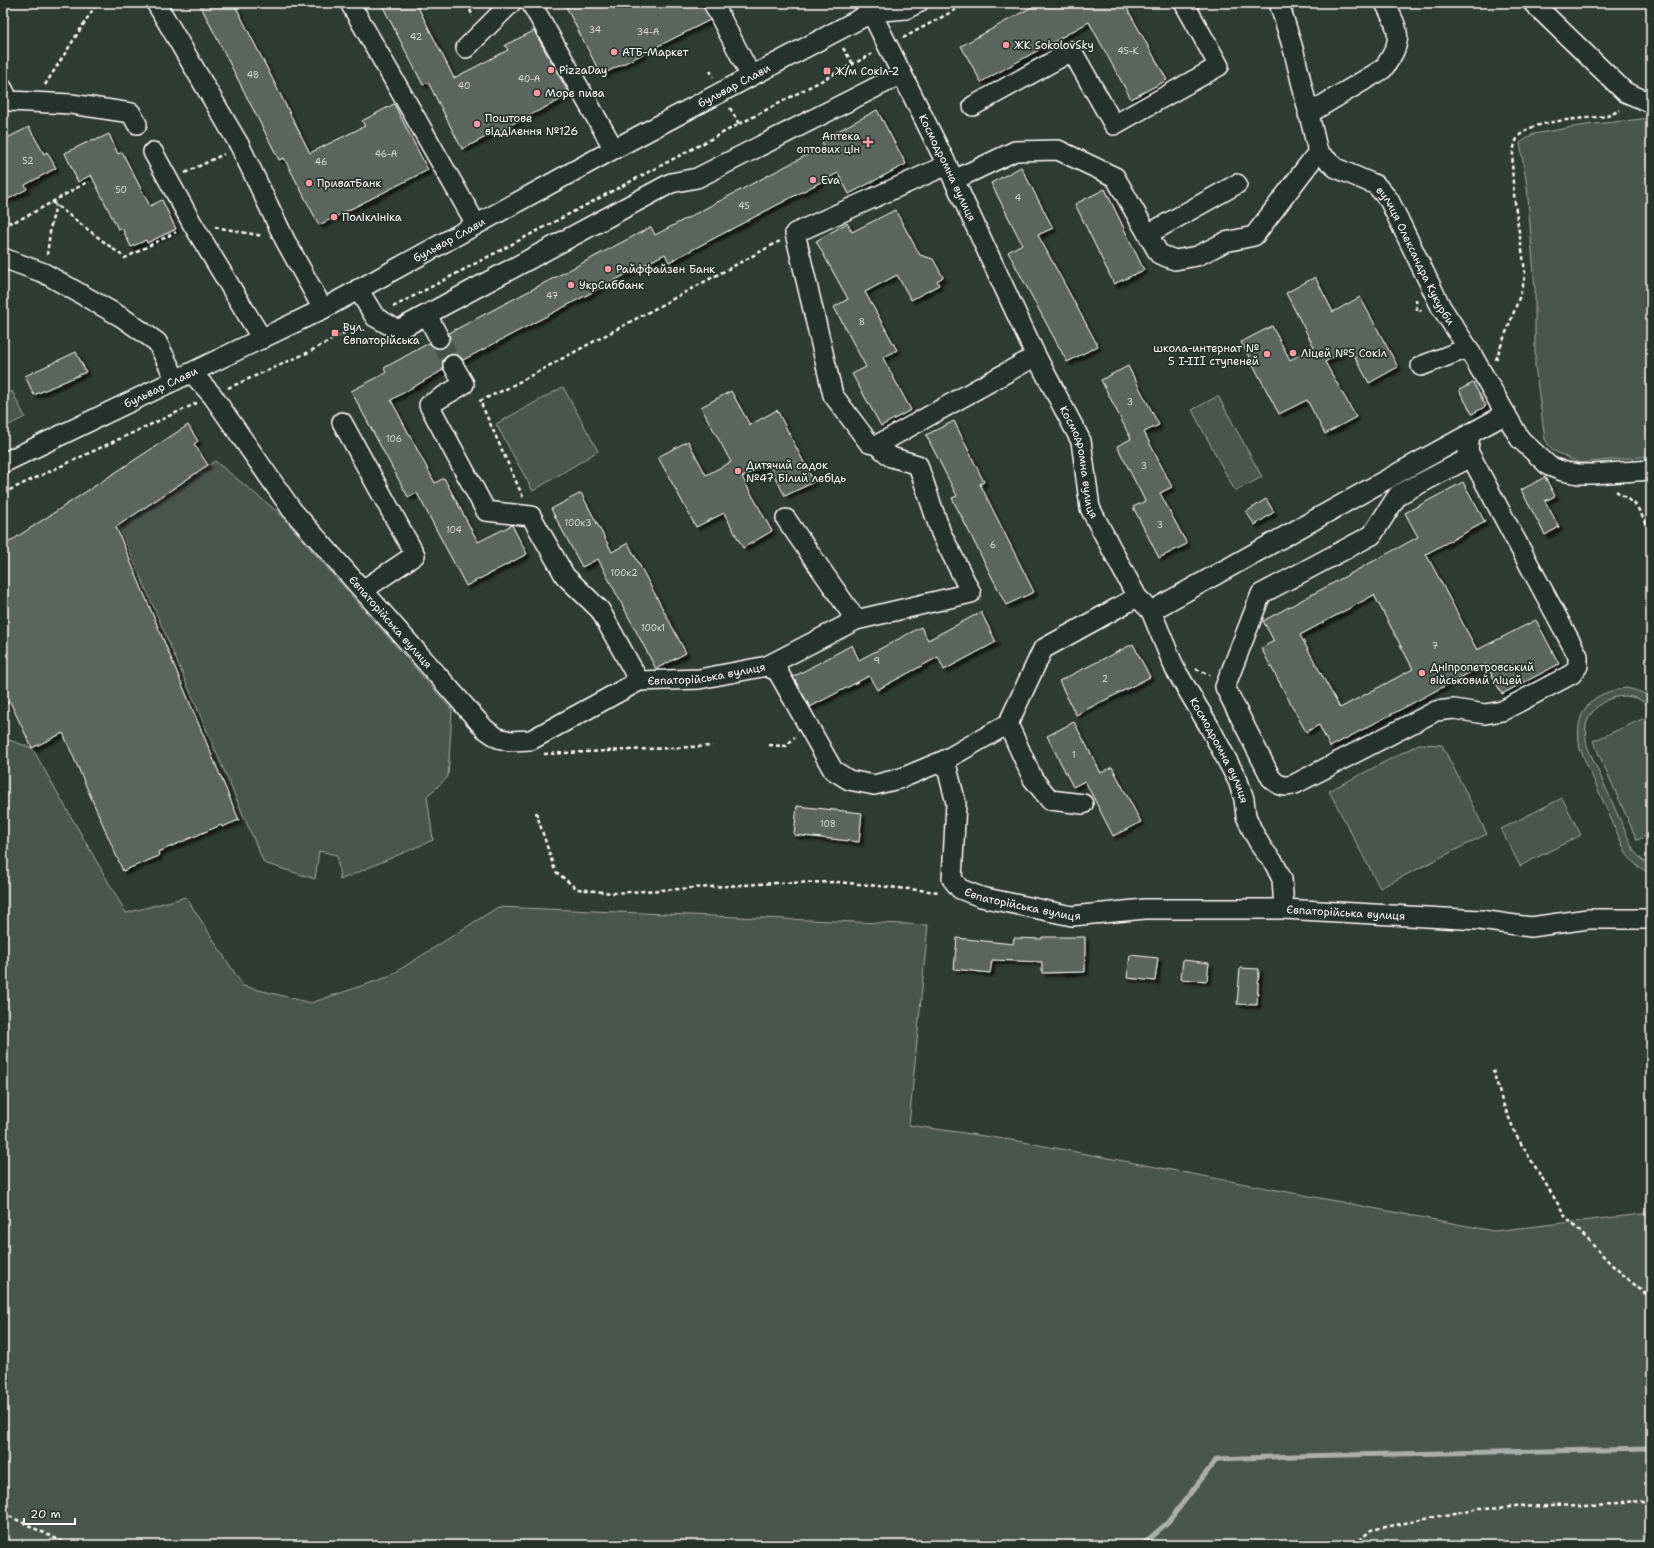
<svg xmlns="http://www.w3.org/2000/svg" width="1654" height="1548" viewBox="0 0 1654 1548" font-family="'Shantell Sans',sans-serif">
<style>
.green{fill:#4a544f;stroke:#a4aaa7}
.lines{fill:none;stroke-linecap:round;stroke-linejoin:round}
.stream{stroke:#a9afac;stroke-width:5}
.building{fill:#5b6661;stroke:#fff;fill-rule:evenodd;filter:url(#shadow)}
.minor-tunnel{stroke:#444f49;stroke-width:19;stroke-dasharray:19 10;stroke-linecap:butt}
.minor-casing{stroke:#fff;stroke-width:22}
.path{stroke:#fff;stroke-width:2.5;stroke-dasharray:4 3;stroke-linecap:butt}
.minor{stroke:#26332d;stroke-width:19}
.poi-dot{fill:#ff9aa2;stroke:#26332d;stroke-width:1.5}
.labels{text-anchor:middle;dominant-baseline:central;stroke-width:3.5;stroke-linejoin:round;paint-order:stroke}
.number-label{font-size:9px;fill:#d6d9d8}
.poi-label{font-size:11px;fill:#fff;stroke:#26332d;text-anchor:start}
.street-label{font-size:11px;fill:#fff;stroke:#26332d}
</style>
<defs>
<filter id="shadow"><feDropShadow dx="3.5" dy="3.5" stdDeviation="1" flood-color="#0009"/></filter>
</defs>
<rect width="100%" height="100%" fill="#2f3b35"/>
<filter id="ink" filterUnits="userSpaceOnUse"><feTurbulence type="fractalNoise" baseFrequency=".025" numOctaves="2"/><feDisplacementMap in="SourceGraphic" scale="8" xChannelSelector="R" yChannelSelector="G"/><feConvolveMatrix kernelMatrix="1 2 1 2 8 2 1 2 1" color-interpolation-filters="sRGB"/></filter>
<g filter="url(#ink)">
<g class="green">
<polygon points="1651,118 1651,456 1579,463 1552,450 1545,439 1535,366 1535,289 1527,186 1520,143 1533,134 1586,125"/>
<polygon points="563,387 598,451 533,491 496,424"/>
<polygon points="12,391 25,417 3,428 3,396"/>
<polygon points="1218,396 1262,477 1235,491 1192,410"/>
<polygon points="215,461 279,513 452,710 448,777 427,796 433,840 340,880 337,855 319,851 315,879 264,863 118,525"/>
<path d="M1627,688L1641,692L1651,698V709C1633,686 1596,696 1587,722C1584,730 1586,738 1587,746L1634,851L1642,860L1651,866V874L1637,866L1627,855L1580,749C1573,712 1590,692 1627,688Z"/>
<polygon points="1645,718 1651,730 1651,834 1637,840 1593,741"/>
<polygon points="3,738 32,748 126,913 186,897 243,986 311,1003 388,977 498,907 928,925 909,1125 1018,1141 1494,1231 1651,1213 1651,1545 3,1545"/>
<polygon points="1419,744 1442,745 1487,834 1380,888 1329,791"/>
<polygon points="1562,798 1581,835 1520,866 1501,829"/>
</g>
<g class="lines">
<polyline class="stream" points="1142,1545 1168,1522 1217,1459 1294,1456 1651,1449"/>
</g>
<g class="building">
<polygon points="199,3 234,3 310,153 365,126 362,121 394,104 428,170 319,225 284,158 279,160"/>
<polygon points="381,3 416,3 454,78 508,50 505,45 534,31 570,95 462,149 428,82 423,85"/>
<polygon points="564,3 702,3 710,20 601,75"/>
<polygon points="1039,3 1124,3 1167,80 1131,99 1089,22 981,82 961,46"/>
<polygon points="877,110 906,164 849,194 838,173 669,262 665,254 463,360 458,355 448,355 443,360 443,370 391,400 435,483 444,478 478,542 512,525 527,554 466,586 417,493 408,497 351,391 386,373 384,368 429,343 438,349 444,348 450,339 449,333 651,227 655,235 824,146 821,140"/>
<polygon points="29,127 44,154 47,152 56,168 25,185 27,189 3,202 3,140"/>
<polygon points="109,134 118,154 122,152 150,206 162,200 176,229 147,243 146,240 131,247 122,228 118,229 91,175 78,182 65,153 94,139 94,141"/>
<polygon points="1021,167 1053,228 1038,235 1098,346 1067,362 1008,252 1022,244 991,183"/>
<polygon points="1105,189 1144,270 1114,284 1075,204"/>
<polygon points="895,210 920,255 933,259 943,277 937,281 939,285 911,300 897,275 865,292 897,350 883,358 911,410 881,426 852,374 866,367 834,307 848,299 816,241 847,223 852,232"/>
<polygon points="1315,277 1333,312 1360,297 1398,367 1369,383 1350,348 1325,362 1356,417 1325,434 1307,400 1279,414 1241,342 1272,326 1290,360 1314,347 1286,293"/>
<polygon points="76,352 86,372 34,395 25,376"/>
<polygon points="1128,366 1159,425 1144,432 1172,487 1160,493 1187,544 1159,558 1133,507 1145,501 1117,446 1131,439 1101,380"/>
<polygon points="1473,383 1486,406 1472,414 1459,390"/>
<polygon points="731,391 750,425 777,410 814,482 785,496 768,464 742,477 772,531 743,548 724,513 696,527 658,457 688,441 706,475 731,462 701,407"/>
<polygon points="954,421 984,482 980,484 1034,592 1006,605 952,498 957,496 926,435"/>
<polygon points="188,425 198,441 194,444 208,465 116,527 239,820 222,827 221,825 158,852 159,856 123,871 63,733 32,748 10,702 3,706 3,546"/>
<polygon points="1545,477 1555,496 1545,501 1559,527 1545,535 1521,490"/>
<path d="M1463,482L1485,522L1426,554L1477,650L1536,620L1559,664L1502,694L1486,664L1330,747L1319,725L1306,732L1261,648L1274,641L1263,621L1418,537L1405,513ZM1374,595L1413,669L1340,708L1300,635Z"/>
<polygon points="581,493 612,552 628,543 686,653 656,669 598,559 582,567 551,509"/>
<polygon points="1266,499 1274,512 1255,525 1246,512"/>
<polygon points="981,612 996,642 944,670 938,657 877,690 869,676 810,707 793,677 852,645 859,660 921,627 928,640"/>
<polygon points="1133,644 1150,677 1076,715 1059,681"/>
<polygon points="1074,722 1101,773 1112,767 1141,822 1113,836 1085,781 1073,787 1047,736"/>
<polygon points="797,806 862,813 859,842 794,835"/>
<polygon points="1042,937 1085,937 1085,972 1042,973 1042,962 992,960 990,973 954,969 957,938 1013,944 1014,938 1042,939"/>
<polygon points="1130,955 1158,958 1155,981 1127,978"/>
<polygon points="1183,960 1209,963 1207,981 1181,979"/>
<polygon points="1240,968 1259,969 1257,1005 1237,1004"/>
</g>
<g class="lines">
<polyline class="minor-tunnel" points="439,338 453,365"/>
<g class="minor-casing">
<g id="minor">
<polyline points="156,3 240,146 285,240 323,309"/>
<polyline points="350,3 476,224"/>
<polyline points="531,3 614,149"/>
<polyline points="713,3 751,76"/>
<path id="s1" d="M918,3L906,9L871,12L947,165L1036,356L1081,441L1090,508L1137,597L1151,611L1175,669L1209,726L1238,781L1244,799L1246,816L1253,832L1262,848L1274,863L1282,879L1284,909"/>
<path id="s2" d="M1279,3L1294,52L1318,152L1336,168L1376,185L1389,200L1441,307L1468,348L1520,439L1549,466L1562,471L1578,474H1593L1651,470"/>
<polyline points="1533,3 1625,92 1651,103"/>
<polyline points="466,48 511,3"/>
<polyline points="3,89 9,101 71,104 131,113 137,124"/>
<polyline points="973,106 1072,51 1114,125 1219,66 1184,3"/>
<path d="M1308,114L1383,69C1404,40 1400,33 1385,3"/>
<polyline points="153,152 192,223 262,339"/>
<polyline points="947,165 795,233 833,395 869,443 877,445 1036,356"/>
<polyline points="954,180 1015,151 1058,150 1115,177 1159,254 1175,260 1197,256 1225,242 1254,236 1318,152"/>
<polyline points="1148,234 1237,184"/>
<polyline points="3,258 44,273 123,318 157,342 176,380"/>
<polyline points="358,289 375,317 398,330 671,183 697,178 902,74"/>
<polyline points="427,315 439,338"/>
<polyline points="453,365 464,384 429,405 486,511 531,516 565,576 600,610 639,681"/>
<polyline points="1421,366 1468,348"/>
<path id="s3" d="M192,373L212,395L292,510L485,729L498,738L510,741L531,740L639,681L699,679L767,666L778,672L833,770L849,780L874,785L902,778L945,760L956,803L952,879L960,889L981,897L1072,916L1145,909H1284L1480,920L1531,927L1588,919H1651"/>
<polyline points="342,422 415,555 363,590"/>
<path d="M1470,434L1468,451L1578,656V666L1572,674L1502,711L1485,714L1454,709L1436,711L1295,784C1285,788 1278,786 1271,778L1225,687L1261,594L1372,535L1398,495L1471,457"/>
<path id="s4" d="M3,463L323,309L614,149L882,7"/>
<polyline points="786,519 856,620"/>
<polyline points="1151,611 1398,473 1506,414"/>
<polyline points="767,666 856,620 971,593 941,533 918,465 891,457 877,445"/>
<polyline points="1008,724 1033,779 1050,800 1083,804"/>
<polyline points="945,760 1008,724 1043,649 1137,597"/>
</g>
</g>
<g class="path">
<polyline points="469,3 472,17"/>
<polyline points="903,38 968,3"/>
<polyline points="843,48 853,64"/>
<polyline points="710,70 713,77"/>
<polyline points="45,85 97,3"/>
<polyline points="730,108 739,124"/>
<polyline points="185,173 224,154"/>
<polyline points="52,202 125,258 176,232"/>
<polyline points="3,217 11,223 29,215 89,181"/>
<polyline points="215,227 263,236"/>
<polyline points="47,255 51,225 56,205"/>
<polyline points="1416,299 1417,311 1422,310"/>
<polyline points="393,307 872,54"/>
<path d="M1496,360C1501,343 1526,286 1525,273C1523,246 1502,156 1519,136C1533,119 1586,119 1607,116C1611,115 1616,112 1620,110"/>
<polyline points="228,388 307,353 359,325"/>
<polyline points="1616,491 1636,505 1651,532"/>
<polyline points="3,493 197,403"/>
<polyline points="523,497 480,401 506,389 780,241"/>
<polyline points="1196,669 1210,675"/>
<polyline points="769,745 786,746 795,737"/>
<polyline points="544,754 712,746"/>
<polyline points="536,812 555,871 577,889 612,893 776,883 838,882 939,892"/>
<polyline points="1493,1070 1502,1101 1517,1137 1566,1217 1612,1265 1651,1299"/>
<polyline points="3,1513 69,1545"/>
<polyline points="1354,1545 1371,1530 1479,1508 1651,1503"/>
</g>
<use href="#minor" class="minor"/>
</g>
</g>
<g class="poi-dot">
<circle cx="1006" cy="45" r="4"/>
<circle cx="614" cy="52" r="4"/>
<circle cx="551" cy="70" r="4"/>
<rect x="823" y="67" width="8" height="8" rx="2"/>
<circle cx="537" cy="93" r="4"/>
<circle cx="477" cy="124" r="4"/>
<path d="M866 136h4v4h4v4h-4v4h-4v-4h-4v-4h4z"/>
<circle cx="813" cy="180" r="4"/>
<circle cx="309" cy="183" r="4"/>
<circle cx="334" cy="217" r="4"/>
<circle cx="608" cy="269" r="4"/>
<circle cx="571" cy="285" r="4"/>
<rect x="331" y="329" width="8" height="8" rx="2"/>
<circle cx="1293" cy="353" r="4"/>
<circle cx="1267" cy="354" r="4"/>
<circle cx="738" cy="471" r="4"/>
<circle cx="1422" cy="673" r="4"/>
</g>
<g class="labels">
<g class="number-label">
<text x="595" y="30">34</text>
<text x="648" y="32">34-А</text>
<text x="416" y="37">42</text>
<text x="1128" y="51">45-К</text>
<text x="253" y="75">48</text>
<text x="529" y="79">40-А</text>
<text x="464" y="86">40</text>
<text x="386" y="154">46-А</text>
<text x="28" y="161">52</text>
<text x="321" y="162">46</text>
<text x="121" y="190">50</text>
<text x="1018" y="198">4</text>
<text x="744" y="206">45</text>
<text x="552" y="296">47</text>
<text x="862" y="322">8</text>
<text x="1130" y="402">3</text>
<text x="394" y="439">106</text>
<text x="1144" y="466">3</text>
<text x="578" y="523">100к3</text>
<text x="1160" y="525">3</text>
<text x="454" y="530">104</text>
<text x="993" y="545">6</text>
<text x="624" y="573">100к2</text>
<text x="653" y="628">100к1</text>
<text x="1435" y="646">7</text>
<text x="877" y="661">9</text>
<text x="1105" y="679">2</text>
<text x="1074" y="755">1</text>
<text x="828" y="824">108</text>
</g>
<g class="poi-label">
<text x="1014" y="45">ЖК SokolovSky</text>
<text x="622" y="52">АТБ-Маркет</text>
<text x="559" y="70">PizzaDay</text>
<text x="835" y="71">Ж/м Сокіл-2</text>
<text x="545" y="93">Море пива</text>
<text x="485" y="118">Поштове<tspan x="485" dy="13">відділення №126</tspan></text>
<text x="860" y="136" text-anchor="end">Аптека<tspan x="860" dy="13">оптових цін</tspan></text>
<text x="821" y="180">Eva</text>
<text x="317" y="183">ПриватБанк</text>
<text x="342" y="217">Поліклініка</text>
<text x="616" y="269">Райффайзен Банк</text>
<text x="579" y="285">УкрСиббанк</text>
<text x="343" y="327">Вул.<tspan x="343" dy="13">Євпаторійська</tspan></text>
<text x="1259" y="348" text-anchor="end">школа-интернат №<tspan x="1259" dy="13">5 I-III ступеней</tspan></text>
<text x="1301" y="353">Ліцей №5 Сокіл</text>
<text x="746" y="465">Дитячий садок<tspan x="746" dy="13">№47 Білий лебідь</tspan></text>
<text x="1430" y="667">Дніпропетровський<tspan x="1430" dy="13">військовий ліцей</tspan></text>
</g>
<g class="street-label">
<text stroke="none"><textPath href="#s4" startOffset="823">бульвар Слави</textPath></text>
<text stroke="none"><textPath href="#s1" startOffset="222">Космодромна вулиця</textPath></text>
<text stroke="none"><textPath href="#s4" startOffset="499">бульвар Слави</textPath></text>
<text stroke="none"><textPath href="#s2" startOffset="303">вулиця Олександра Кукурби</textPath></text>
<text stroke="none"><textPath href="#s4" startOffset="175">бульвар Слави</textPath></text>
<text stroke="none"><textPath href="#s1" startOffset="546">Космодромна вулиця</textPath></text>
<text stroke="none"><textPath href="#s3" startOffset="319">Євпаторійська вулиця</textPath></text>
<text stroke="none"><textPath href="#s3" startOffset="702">Євпаторійська вулиця</textPath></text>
<text stroke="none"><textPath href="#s1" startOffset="870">Космодромна вулиця</textPath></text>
<text stroke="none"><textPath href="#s3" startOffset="1206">Євпаторійська вулиця</textPath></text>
<text stroke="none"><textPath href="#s3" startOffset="1531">Євпаторійська вулиця</textPath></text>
</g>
</g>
<rect width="1654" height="1548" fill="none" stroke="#26332d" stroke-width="16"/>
<rect x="8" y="8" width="1638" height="1532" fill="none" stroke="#fff" stroke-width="1.5" filter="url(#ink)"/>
<path d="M24 1518v6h51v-6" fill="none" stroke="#ffffff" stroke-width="2"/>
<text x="30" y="1518" font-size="12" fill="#ffffff" stroke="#26332d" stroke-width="3" paint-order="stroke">20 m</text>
</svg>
